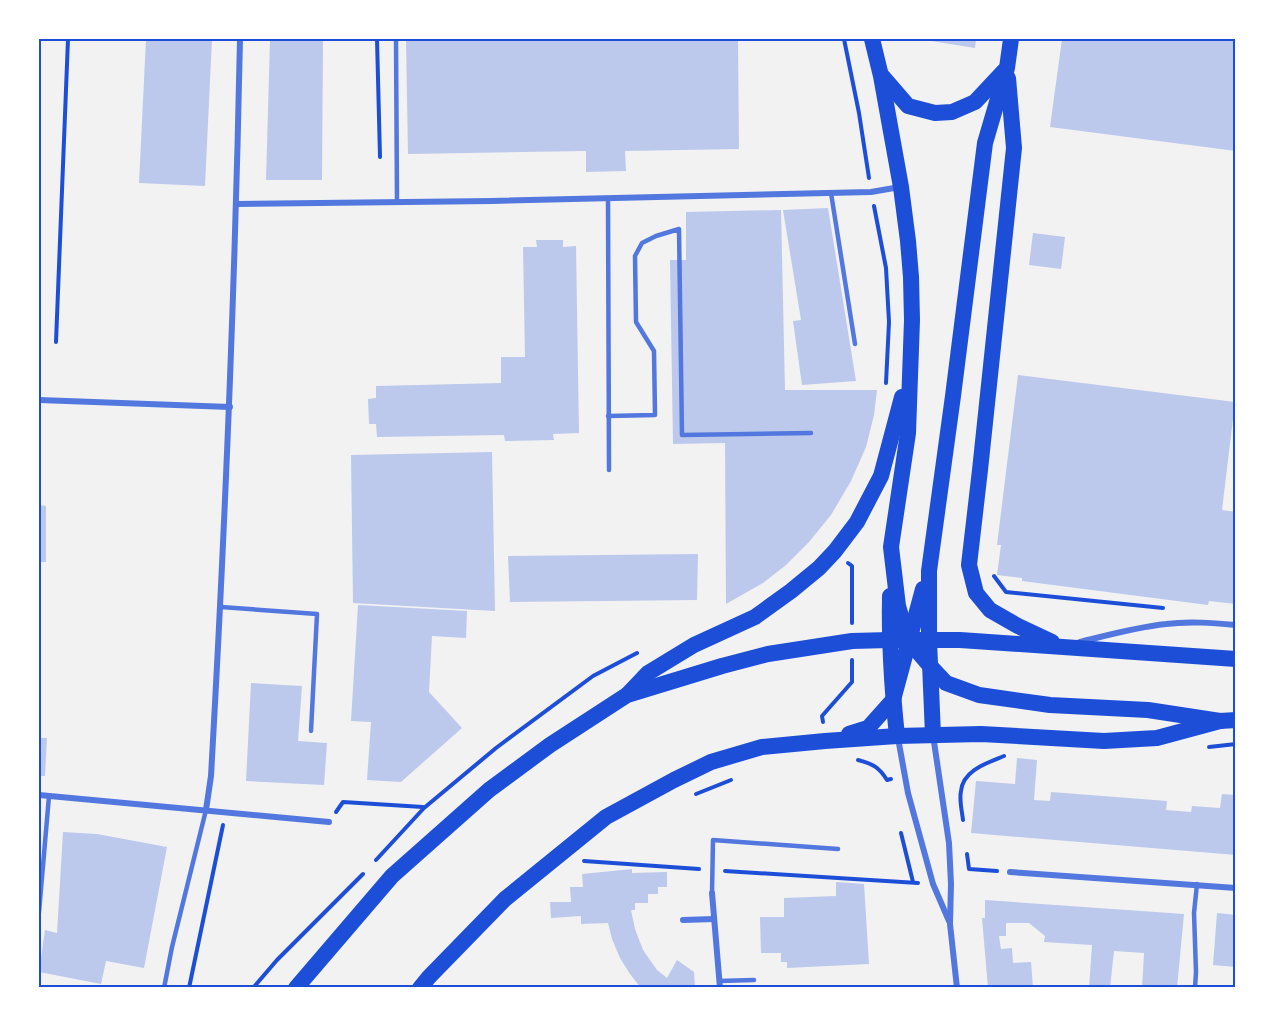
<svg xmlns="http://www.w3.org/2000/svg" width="1275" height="1027" viewBox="0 0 1275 1027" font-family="'Varela Round',sans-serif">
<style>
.building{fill:#bdc9ec}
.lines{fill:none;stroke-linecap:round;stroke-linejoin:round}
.path{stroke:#1d4ed8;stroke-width:4}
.service{stroke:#5277de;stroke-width:4.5}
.minor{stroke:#5277de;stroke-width:6}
.trunk{stroke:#1d4ed8;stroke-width:16}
.neatline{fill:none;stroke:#1d4ed8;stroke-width:2}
</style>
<rect width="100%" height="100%" fill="#f2f2f2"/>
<g class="building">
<polygon points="146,39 212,39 205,186 139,183"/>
<polygon points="270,39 323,39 322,180 266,180"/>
<polygon points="518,39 738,39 739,149 625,151 626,171 586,172 586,151 408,154 406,41"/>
<polygon points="925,39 976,39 975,48 925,40"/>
<polygon points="1062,39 1236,39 1236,151 1050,127"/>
<polygon points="828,208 856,381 802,385 793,321 801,320 783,210"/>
<polygon points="781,210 785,390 877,390 874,415 866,447 851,481 831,515 809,542 786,565 763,583 726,604 725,443 673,444 670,260 686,260 686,212"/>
<polygon points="1033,233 1065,237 1061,269 1029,265"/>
<polygon points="536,240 563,240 563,247 576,246 579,433 553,434 554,440 505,441 504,435 377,437 376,424 369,424 368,399 376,398 376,386 501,383 501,357 525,357 523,247 537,247"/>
<polygon points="1018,375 1235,402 1222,510 1236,512 1236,604 1209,601 1208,605 1022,581 1022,578 997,575 1001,545 997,545"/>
<polygon points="492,452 495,611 353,603 351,455"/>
<polygon points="39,505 46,506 46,562 39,562"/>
<polygon points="698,554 697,600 510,602 508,556"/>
<polygon points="358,605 467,611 466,638 432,636 429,692 462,728 401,782 367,780 371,722 351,721"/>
<polygon points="251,683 302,686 298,741 327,743 324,785 246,781"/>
<polygon points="39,738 47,738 45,776 39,776"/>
<polygon points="1017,758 1037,760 1034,800 1050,801 1051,792 1167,801 1166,810 1191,812 1192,806 1220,808 1222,794 1235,795 1234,810 1236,810 1236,855 971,833 976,781 1015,784"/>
<polygon points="63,832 97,834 167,847 144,968 106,961 101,984 39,972 45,930 57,933"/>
<polygon points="632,869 632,873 667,872 667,887 658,887 658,894 648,894 648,903 635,903 635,910 631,910 635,929 643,950 657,970 667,978 677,960 694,972 695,988 641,988 630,974 620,958 612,939 608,923 581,924 581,916 551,918 550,902 571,902 570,887 583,887 582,874"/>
<polygon points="836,882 864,884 869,964 787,968 787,962 781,962 781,953 761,953 760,917 784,917 784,898 836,896"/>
<polygon points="985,900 1184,914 1177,988 1142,988 1144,953 1114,951 1110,988 1089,988 1092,945 1044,942 1045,936 1029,923 1006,923 1006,936 999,936 1001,949 1012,948 1013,963 1031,962 1033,988 988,988 982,918 985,918"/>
<polygon points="1217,913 1236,915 1236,967 1213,965"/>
</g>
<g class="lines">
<g class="path">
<polyline points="377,39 380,157"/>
<polyline points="844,39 859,113 869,178"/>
<polyline points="874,206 886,268 889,322 886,383"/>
<polyline points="56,342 68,39"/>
<polyline points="848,563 852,566 852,623"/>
<polyline points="994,576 1006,592 1163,608"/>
<polyline points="823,722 822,716 852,682 852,660"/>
<polyline points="1209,747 1236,744"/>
<path d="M858,760C873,764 879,767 887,780L891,779"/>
<polyline points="696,794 731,780"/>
<polyline points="336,812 343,802 423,807"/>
<path d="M963,820C962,811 959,800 961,791C963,770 987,763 1004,756"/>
<polyline points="901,833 913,882"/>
<polyline points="967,854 969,869 997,871"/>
<polyline points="376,860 424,808 496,748 593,676 637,653"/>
<polyline points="584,861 699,869"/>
<polyline points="725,871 918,883"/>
<polyline points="189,988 223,825"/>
<polyline points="253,988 277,960 363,874"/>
</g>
<g class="service">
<polyline points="396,39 397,202"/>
<polyline points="831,193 855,344"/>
<polyline points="608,198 609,470"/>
<polyline points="608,416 655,415 654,351 636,322 635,256 642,243 656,236 679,229 682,435 811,433"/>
<polyline points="221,607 317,614 311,731"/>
<polyline points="712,893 713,840 838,849"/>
<polyline points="39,912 49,796"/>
<polyline points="719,981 754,980"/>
<polyline points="164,988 172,947 206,810"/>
<polyline points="1195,988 1196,972 1194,913 1197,884"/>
</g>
<g class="minor">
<polyline points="237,204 492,201 871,192 900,187"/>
<polyline points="39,400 230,407"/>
<path d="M1080,642C1108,635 1137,627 1166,624C1189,621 1213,623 1236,625"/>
<polyline points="933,735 949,843 951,884 950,924 957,988"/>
<polyline points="898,738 908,793 933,884 949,921"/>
<polyline points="39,795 329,822"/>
<path d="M206,810L211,776C225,530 235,285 240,39"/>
<polyline points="1010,872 1236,888"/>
<polyline points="712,893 720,988"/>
<polyline points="683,920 714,919"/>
</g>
<g class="trunk">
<polyline points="872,39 881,76 901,187 908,241 911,277 912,320 908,433 891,547 898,606 908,640 931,667 946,683 979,695 1050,705 1148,710 1220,721"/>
<polyline points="883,77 908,106 935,113 952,112 975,102 1004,71"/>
<polyline points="1008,78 1014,148 980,470 969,565 976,593 990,610 1018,626 1052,642"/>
<path d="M890,596C889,643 892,689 897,736"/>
<polyline points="628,694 648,673 694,645 755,617 791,591 819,568 835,551 857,522 881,476 902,397"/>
<polyline points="849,734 868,728 893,700 923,589"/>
<polyline points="933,735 929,640 929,571 953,396 985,143 1007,68 1011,39"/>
<polyline points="296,988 392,876 489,790 550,745 627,695 722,666 768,654 852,641 889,640 960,640 1236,659"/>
<polyline points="420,988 429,977 505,899 606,817 674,780 711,762 762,747 825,741 897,736 981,734 1104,741 1157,738 1220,721 1236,720"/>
</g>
</g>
<rect width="1275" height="1027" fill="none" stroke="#ffffff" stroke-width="81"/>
<rect x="40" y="40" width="1194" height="946" class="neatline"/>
</svg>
